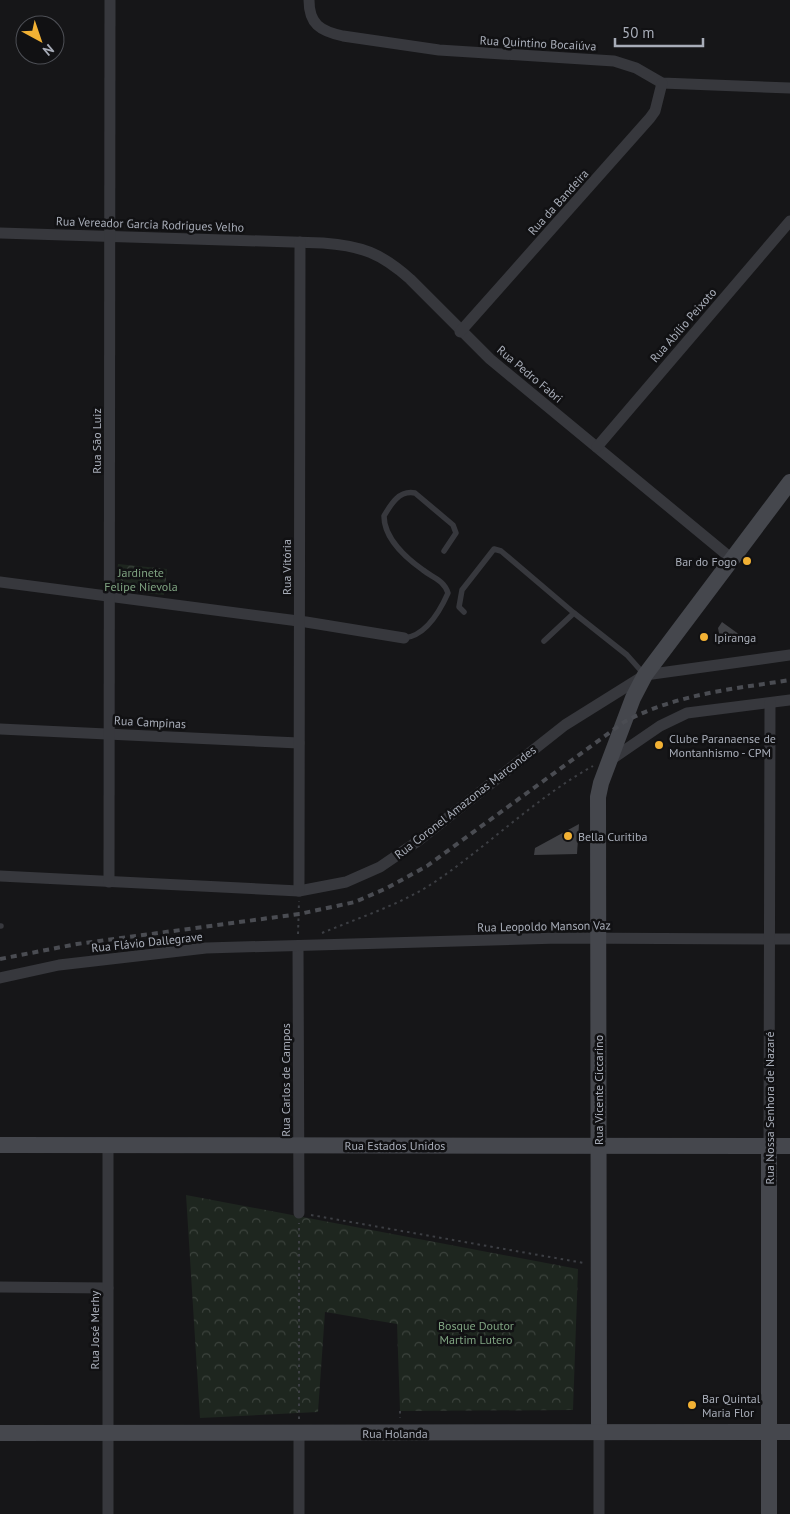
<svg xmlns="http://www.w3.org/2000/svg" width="790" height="1514" viewBox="0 0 790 1514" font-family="'PT Sans',sans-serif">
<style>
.forest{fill:url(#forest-crowns)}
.building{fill:#404145}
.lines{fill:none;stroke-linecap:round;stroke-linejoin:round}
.path{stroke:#3d3f44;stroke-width:2;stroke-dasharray:2.5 4;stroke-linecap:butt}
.lane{stroke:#37383d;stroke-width:5.5}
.street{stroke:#37383d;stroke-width:11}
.secondary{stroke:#45474d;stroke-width:16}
.rail{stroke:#4a4c52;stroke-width:4;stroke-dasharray:6 5;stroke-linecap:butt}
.poi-dot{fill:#f2b134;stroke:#111113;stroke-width:2}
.labels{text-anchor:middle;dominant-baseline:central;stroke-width:5;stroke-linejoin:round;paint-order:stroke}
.street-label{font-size:12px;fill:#a8adb8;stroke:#111113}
.poi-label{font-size:12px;fill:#a8adb8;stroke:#111113;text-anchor:start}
.park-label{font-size:12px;fill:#7fa381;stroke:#111113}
</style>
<defs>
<pattern id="forest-crowns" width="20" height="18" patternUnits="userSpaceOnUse" patternTransform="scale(1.25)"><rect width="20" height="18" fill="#1e261f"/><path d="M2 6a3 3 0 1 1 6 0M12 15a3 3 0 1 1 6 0" fill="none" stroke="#3c433d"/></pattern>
</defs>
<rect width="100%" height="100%" fill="#161618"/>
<g class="forest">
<polygon points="118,564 167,569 164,595 115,590"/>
<polygon points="186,1195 578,1269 573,1410 400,1411 397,1324 325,1312 318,1412 200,1418"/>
</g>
<g class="building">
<polygon points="722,622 740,635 737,639 730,634 724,641 720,638 718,628"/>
<polygon points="579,824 577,854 534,855 535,848"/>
</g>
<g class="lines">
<g class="path">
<path d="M322,933C363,916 406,903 442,877C493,841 539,796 593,766"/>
<polyline points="298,934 299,901"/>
<polyline points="311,1215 584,1263"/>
<polyline points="400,1411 400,1418"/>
<polyline points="299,1419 299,1223"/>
</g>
<g class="lane">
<polyline points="464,612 459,607 462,590 494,549 501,551 574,613"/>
<path d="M404,638C426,636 440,611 448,593C444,580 433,578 423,570C406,558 384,538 384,516C391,504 399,490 415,493L453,525L456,533L444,551"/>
<polyline points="544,641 574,613 627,655 643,673"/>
<polyline points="0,926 1,926"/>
</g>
<g class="street">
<path d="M309,0C309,24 320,31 343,36L439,50L614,61L636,68L662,83L790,88"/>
<path d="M0,233L323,243C362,246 381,253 410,279L490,359L732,559"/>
<polyline points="460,332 650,118 655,111 662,83"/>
<polyline points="597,447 790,221"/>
<polyline points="0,582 306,622 404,638"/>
<polyline points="0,729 299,743"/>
<polyline points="609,761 660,726 687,713 790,700"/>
<polyline points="0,876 299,891 346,882 380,867 418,841 565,725 645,675 790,655"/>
<polyline points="109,882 110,0"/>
<polyline points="299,891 300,242"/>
<polyline points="298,946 299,1213"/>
<polyline points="0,978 59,965 206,948 559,938 790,939"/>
<polyline points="769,1146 770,703"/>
<polyline points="0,1287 108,1288"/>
<polyline points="599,1432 599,1514"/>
<polyline points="108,1514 108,1145"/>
<polyline points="299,1514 299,1433"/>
</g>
<g class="secondary">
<polyline points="0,1145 790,1146"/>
<polyline points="599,1432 598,797 601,783 633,698 645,675 790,482"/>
<polyline points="0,1433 790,1432"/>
<polyline points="769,1514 769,1146"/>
</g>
<path class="rail" d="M0,959L77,944L299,914L355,902L387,888L427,866L624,722C676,694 733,689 790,680"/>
</g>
<g class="poi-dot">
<circle cx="747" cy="561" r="5"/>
<circle cx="704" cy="637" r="5"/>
<circle cx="659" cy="745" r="5"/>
<circle cx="568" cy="836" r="5"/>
<circle cx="692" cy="1405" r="5"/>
</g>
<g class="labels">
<g class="street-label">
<text transform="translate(538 43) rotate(3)">Rua Quintino Bocaiúva</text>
<text transform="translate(558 202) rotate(-48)">Rua da Bandeira</text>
<text transform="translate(150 224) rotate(2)">Rua Vereador Garcia Rodrigues Velho</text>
<text transform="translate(683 325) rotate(-49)">Rua Abílio Peixoto</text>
<text transform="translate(530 374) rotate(40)">Rua Pedro Fabri</text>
<text transform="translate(96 441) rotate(-90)">Rua São Luiz</text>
<text transform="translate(286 567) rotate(-90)">Rua Vitória</text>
<text transform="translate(150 722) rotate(3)">Rua Campinas</text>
<text transform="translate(465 802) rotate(-38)">Rua Coronel Amazonas Marcondes</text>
<text transform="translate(544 926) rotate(-1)">Rua Leopoldo Manson Vaz</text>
<text transform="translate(147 942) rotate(-6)">Rua Flávio Dallegrave</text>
<text transform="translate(285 1080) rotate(-90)">Rua Carlos de Campos</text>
<text transform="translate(598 1090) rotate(-90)">Rua Vicente Ciccarino</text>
<text transform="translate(769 1108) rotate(-90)">Rua Nossa Senhora de Nazaré</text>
<text x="395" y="1145">Rua Estados Unidos</text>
<text transform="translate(94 1330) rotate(-90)">Rua José Merhy</text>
<text x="395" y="1433">Rua Holanda</text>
</g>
<g class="poi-label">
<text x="737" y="561" text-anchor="end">Bar do Fogo</text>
<text x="714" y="637">Ipiranga</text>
<text x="669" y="738">Clube Paranaense de<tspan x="669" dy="14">Montanhismo - CPM</tspan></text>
<text x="578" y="836">Bella Curitiba</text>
<text x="702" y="1398">Bar Quintal<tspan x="702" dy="14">Maria Flor</tspan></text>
</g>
<g class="park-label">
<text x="141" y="572">Jardinete<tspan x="141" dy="14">Felipe Nievola</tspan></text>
<text x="476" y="1325">Bosque Doutor<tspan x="476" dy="14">Martim Lutero</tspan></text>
</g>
</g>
<g transform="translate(40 40) rotate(140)"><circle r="24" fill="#111113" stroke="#4d4f55"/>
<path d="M0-4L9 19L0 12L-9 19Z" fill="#f2b134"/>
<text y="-8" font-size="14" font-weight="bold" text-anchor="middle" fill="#a8adb8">N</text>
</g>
<path d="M615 38v8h88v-8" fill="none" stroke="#a8adb8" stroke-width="2.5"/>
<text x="622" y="38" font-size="15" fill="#a8adb8" stroke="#111113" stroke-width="4" paint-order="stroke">50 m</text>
</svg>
